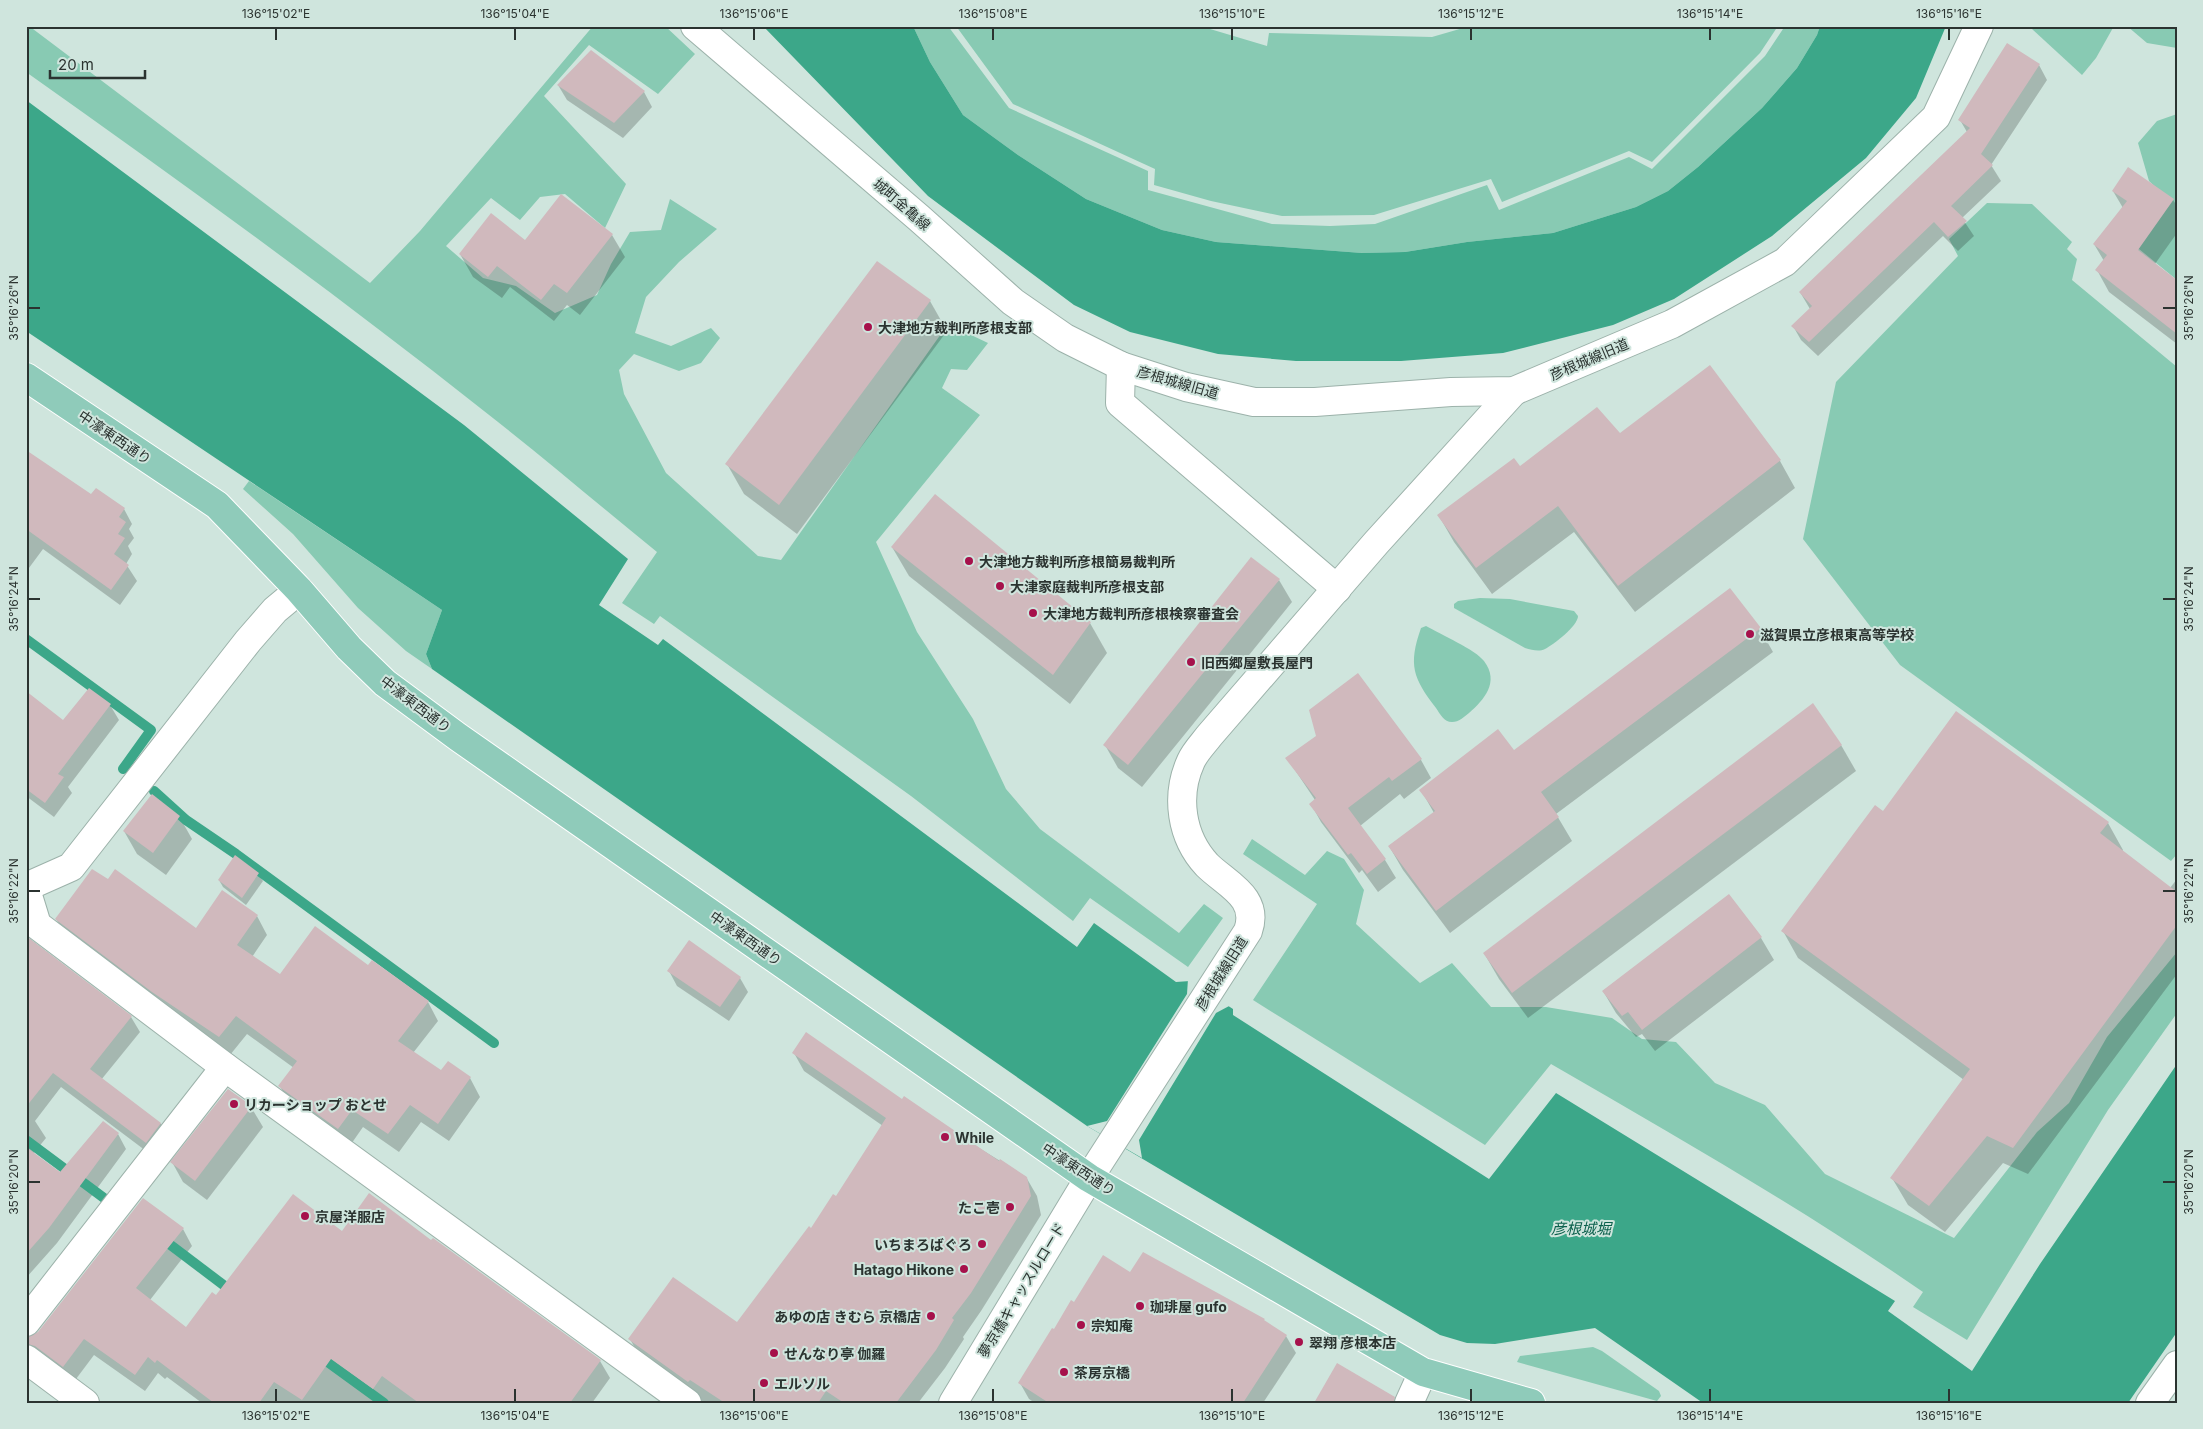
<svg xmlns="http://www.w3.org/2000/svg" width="2203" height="1429" viewBox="0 0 2203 1429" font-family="Inter,'Noto Sans JP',sans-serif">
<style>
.green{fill:#88cab3}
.water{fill:#3ca789}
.pier{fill:#cfe5dd}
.shadow{fill:#0003}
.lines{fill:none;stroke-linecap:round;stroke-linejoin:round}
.stream{stroke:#3ca789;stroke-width:10}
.building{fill:#d0b9bd}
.minor-casing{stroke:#9cb2aa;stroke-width:30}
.tertiary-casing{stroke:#9cb2aa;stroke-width:30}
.primary-casing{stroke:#fff;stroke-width:30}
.minor{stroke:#fff;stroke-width:28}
.tertiary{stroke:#fff;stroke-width:28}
.primary{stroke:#8fcbba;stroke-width:28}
.ticks{fill:none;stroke:#2b3330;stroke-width:2}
.poi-dot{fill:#a6114b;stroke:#cfe5dd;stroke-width:2}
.labels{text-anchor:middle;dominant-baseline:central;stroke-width:4;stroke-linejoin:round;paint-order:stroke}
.street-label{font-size:14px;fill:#2b3330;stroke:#cfe5dd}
.poi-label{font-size:14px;font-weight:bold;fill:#2b3330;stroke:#cfe5dd;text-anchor:start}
.water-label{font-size:15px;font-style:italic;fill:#0c614d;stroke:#cfe5dd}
.neatline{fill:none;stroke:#2b3330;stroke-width:2}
.ticks-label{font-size:12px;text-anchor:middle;fill:#2b3330}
</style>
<rect width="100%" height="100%" fill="#cfe5dd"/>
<g class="green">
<path d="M26,26H29L370,283L420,231L593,26H665L695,54L658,94L589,45L544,96L626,184L605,228L565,194L540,197L520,220L491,198L446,246L483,278L516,286L555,313L597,295L611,264L630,232L661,230L670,199L717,229L679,262L646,297L635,333L671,346L711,328L720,338L701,363L679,371L634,354L619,370L624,394L666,473L758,556L781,560L948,324L988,343L967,370L951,369L942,388L980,415L876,542L917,632L973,719L1006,789L1040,829L1179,933L1204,904L1223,918L1188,967L1090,898L1073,921L911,796L660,616L654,624L622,603L657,552C599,505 543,457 484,411C335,293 181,182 26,72Z"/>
<polygon points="913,26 948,26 1009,108 1148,171 1148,190 1272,224 1330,226 1375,224 1487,185 1499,210 1629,157 1652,169 1765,56 1785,26 1820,26 1817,35 1797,68 1762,108 1698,167 1668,191 1636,207 1553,233 1467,242 1405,252 1362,253 1216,242 1162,230 1086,199 1018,155 963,115 930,62"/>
<polygon points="956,26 1200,26 1267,46 1269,33 1432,37 1470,26 1778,26 1760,53 1652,162 1629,151 1502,202 1491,179 1374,215 1282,216 1211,201 1154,185 1155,169 1013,104"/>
<polygon points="2034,26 2114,26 2096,58 2082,75 2032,29"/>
<polygon points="2127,26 2177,26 2177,48 2147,43"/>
<polygon points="2177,114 2177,280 2112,227 2164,195 2149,181 2138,143 2157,121"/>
<polygon points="1987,203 2032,204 2072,242 2067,249 2077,259 2072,280 2177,367 2177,854 2171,861 1900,665 1803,539 1836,382 1958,256 1949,239"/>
<polygon points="249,481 442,610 426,654 432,669 406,651 358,608 293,534 243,489"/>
<path d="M1480,598L1510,599L1574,611L1578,616C1578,626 1554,644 1545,649C1539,652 1532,650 1525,648L1454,608V604L1458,601Z"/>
<path d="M1426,626C1440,634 1476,650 1484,661C1500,682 1484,700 1469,713C1464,717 1459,722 1452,722C1444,722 1440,714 1436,708C1413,678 1408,665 1421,628Z"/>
<path d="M1252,839L1305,875L1327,851L1344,859L1364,890L1356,924L1420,983L1452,963L1491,1007H1546L1612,1018L1642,1039L1676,1042L1715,1083L1765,1105L1825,1174L1954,1238L2037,1132L2069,1103L2107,1037L2177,952V1013L2108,1110L1967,1340L1913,1307L1923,1292C1803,1209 1677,1137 1551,1064L1485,1145L1253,1000L1317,904L1243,854Z"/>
<polygon points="1593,1347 1602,1351 1659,1391 1661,1396 1657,1401 1517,1362 1520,1356"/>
</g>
<g class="water">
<polygon points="763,26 913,26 930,62 963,115 1018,155 1086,199 1162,230 1216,242 1362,253 1405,252 1467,242 1553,233 1636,207 1668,191 1698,167 1762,108 1797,68 1817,35 1820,26 1946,26 1916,98 1866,158 1772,236 1674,299 1613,325 1503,353 1401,361 1296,361 1218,354 1130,332 1074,305 928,196"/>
<polygon points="26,100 464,425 628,559 599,605 658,645 663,639 1077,947 1094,923 1176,982 1190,981 1233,1009 1233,1015 1489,1179 1556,1093 1895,1301 1888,1311 1972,1371 2040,1264 2177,1064 2177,1332 2128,1403 1703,1403 1595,1328 1495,1344 1467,1343 1440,1335 1087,1126 432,669 426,654 442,610 26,331"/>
</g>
<polygon class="pier" points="1188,979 1231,1005 1216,1013 1139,1140 1142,1158 1087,1126 1107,1121 1187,994"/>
<g class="shadow">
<polygon points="2039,65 2047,80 1991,165 2001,181 1962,218 1974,236 1958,251 1943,236 1818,356 1801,340 1793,326 1810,309 1800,292 1967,132 1960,120"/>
<polygon points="558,85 644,92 652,107 623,138 567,100"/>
<polygon points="2113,191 2173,200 2177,206 2177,233 2155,264 2177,281 2177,344 2109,292 2097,270 2104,261 2094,244 2123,208"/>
<polygon points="612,235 625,257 580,315 567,305 554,321 510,287 502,298 473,277 460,254 525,242"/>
<polygon points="877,263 930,301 947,331 797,534 744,494 727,464"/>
<polygon points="1710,367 1780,461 1795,488 1635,612 1574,532 1492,594 1454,542 1439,516 1519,467 1620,435"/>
<polygon points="26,452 91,496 124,509 132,524 129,529 134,538 128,546 132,554 126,564 137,581 120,605 43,549 26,572"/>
<polygon points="936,496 1090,623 1107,653 1070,704 909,576 892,547"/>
<polygon points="1279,580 1292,602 1142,787 1118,768 1105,745"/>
<polygon points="1730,590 1760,629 1773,652 1556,814 1572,841 1450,933 1403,870 1389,846 1434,813 1421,790 1514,752"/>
<polygon points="1358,675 1421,760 1431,778 1404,799 1400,794 1360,826 1385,860 1396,878 1378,892 1362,870 1359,873 1321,822 1311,804 1315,800 1287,758 1317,737"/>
<polygon points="26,693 63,722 110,705 119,720 68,787 72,793 54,817 26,796"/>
<polygon points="1841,745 1856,771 1528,1018 1499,979 1484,953"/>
<polygon points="1883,812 2108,823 2123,850 2122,852 2170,888 2177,879 2177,974 2028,1174 2003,1163 1945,1232 1908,1205 1892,1178 1964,1080 1798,958 1783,931"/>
<polygon points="179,816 192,839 166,875 137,854 124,831"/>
<polygon points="258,874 263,881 246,905 223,887 219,880"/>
<polygon points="108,881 196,929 257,916 267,935 252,957 280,976 369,967 428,1002 438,1021 413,1053 441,1072 470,1078 480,1097 449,1141 421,1122 399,1152 363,1127 349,1147 290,1105 280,1086 294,1068 247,1034 230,1055 67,937 56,919"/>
<polygon points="1729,896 1761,938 1774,960 1655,1051 1642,1034 1636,1037 1616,1013 1603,991"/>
<polygon points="26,936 131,1017 140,1032 101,1080 161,1124 169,1138 154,1157 61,1087 35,1121 46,1138 33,1154 61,1174 118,1134 126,1149 57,1243 26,1278"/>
<polygon points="669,971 740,978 748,992 729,1021 677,986"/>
<polygon points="794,1053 903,1101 1026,1177 1037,1196 1041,1215 981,1311 963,1337 964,1339 945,1368 918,1403 700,1403 640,1357 630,1339 737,1324 836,1198 883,1126 804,1071"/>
<polygon points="228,1090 251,1107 263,1127 207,1200 183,1182 172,1162"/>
<polygon points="183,1229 192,1246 150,1300 186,1328 217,1297 343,1233 432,1241 600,1361 610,1378 592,1403 202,1403 167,1377 165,1379 158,1373 145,1391 94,1355 73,1383 31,1353 26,1345 26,1337 32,1338"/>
<polygon points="1130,1274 1266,1323 1286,1336 1296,1353 1263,1403 1035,1403 1029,1399 1020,1383 1074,1304"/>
</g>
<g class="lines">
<g class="stream">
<polyline points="26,639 151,730 123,769"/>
<polyline points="154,791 186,820 236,854 494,1043"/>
<polyline points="26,1140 108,1201"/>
<polyline points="160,1237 234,1293"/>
<polyline points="318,1355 384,1403"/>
</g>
</g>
<g class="building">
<polygon points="2007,43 2040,64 1981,154 1993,165 1951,206 1967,221 1948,237 1934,222 1809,342 1791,326 1812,306 1799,292 1970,128 1958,120"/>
<polygon points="591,50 645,91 614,123 557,85"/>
<polygon points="2128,167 2174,199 2138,250 2177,280 2177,334 2095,270 2107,255 2093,244 2127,201 2112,191"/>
<polygon points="561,194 613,234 567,293 554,284 541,300 497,266 488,277 459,254 491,213 525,240"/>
<polygon points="877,261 931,300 779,505 725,464"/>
<polygon points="1710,365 1781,460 1618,586 1558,506 1476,568 1437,515 1514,458 1520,466 1597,407 1620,433"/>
<polygon points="26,450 91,494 96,488 125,508 119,517 126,522 118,534 125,538 114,554 129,565 111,590 26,529"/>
<polygon points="935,494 1091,622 1053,675 891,547"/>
<polygon points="1251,557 1280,579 1128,765 1103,745"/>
<polygon points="1730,588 1761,628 1541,792 1559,817 1436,911 1388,846 1435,811 1419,790 1498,729 1514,750"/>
<polygon points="1358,673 1422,759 1392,781 1389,777 1348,808 1386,859 1367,874 1351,853 1348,855 1309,804 1316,798 1285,758 1316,736 1309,710"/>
<polygon points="89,688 111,704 58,774 64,777 45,803 26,789 26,691 63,720"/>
<polygon points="1813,703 1842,745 1512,993 1483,953"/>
<polygon points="1956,711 2109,822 2100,833 2177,892 2177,925 2013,1148 1987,1136 1929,1206 1890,1178 1970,1069 1781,931 1875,805 1883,811"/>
<polygon points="152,794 180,816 153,853 123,831"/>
<polygon points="235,855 259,873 242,898 218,880"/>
<polygon points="92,869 108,879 115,869 196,928 222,890 258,915 237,945 280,974 315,926 368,965 372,960 429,1001 398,1041 441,1070 448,1061 471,1077 438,1124 410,1105 388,1134 352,1110 338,1129 278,1086 297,1061 236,1016 219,1037 152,992 55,919"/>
<polygon points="1729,894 1762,937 1642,1030 1628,1012 1622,1016 1602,991"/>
<polygon points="26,936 132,1016 90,1069 161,1123 146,1143 53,1073 26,1107"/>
<polygon points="689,940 741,977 720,1007 667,971"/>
<polygon points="806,1032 902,1099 904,1096 999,1161 1000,1159 1027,1177 1031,1196 971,1293 952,1318 954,1320 936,1350 896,1403 844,1403 826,1391 818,1403 725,1403 690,1380 688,1382 628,1339 673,1277 737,1322 809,1226 811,1228 833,1194 836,1196 886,1118 792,1053"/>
<polygon points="228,1089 252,1106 195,1181 170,1162"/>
<polygon points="103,1121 119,1133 49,1228 26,1254 26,1147 60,1172"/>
<polygon points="369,1193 431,1240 433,1238 601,1360 570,1403 419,1403 382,1376 373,1389 331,1359 302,1400 274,1382 259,1403 214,1403 157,1360 155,1363 148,1357 135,1375 84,1339 63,1367 35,1346 26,1344 28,1337 38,1332 143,1198 184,1228 136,1288 186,1327 212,1292 216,1295 293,1194 342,1231"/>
<polygon points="1143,1252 1265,1319 1264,1320 1287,1335 1243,1403 1049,1403 1018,1383 1052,1328 1054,1329 1071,1300 1074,1302 1103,1255 1130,1272"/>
<polygon points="1337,1363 1395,1397 1394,1403 1314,1403"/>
</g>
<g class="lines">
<g class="minor-casing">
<g id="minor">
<polyline points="26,887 71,867 248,641 275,610 299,590"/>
<polyline points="26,889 37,925 225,1067 687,1403"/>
<polyline points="26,1322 225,1067"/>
<polyline points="26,1359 85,1403"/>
<polyline points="1409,1403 1423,1372"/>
<polyline points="2150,1403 2177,1365"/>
</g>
</g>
<g class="tertiary-casing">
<g id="tertiary">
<polyline points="695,26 919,218 1013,302 1065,338 1121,366 1186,387 1254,402 1315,402 1451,392 1514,391 1672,324 1785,262 1936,117 1979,26"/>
<polyline points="1121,366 1120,403 1337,589"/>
<path d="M953,1403L1089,1178L1248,931C1260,897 1226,884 1207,865C1181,837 1175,796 1191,761C1195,752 1203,744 1209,736L1376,543L1514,391"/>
</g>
</g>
<g class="primary-casing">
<polyline id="primary" points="26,377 217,505 299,590 349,648 385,683 458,737 1089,1178 1423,1372 1531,1403"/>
</g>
<use href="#minor" class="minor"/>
<use href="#tertiary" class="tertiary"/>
<use href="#primary" class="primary"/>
</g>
<path class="ticks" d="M276,28V40M515,28V40M754,28V40M993,28V40M1232,28V40M1471,28V40M1710,28V40M1949,28V40M28,308H40M2163,308H2176M28,599H40M2163,599H2176M28,891H40M2163,891H2176M28,1182H40M2163,1182H2176M276,1389V1402M515,1389V1402M754,1389V1402M993,1389V1402M1232,1389V1402M1471,1389V1402M1710,1389V1402M1949,1389V1402"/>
<g class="poi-dot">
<circle cx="868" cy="327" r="5"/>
<circle cx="969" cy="561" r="5"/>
<circle cx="1000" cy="586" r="5"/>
<circle cx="1033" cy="613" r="5"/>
<circle cx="1750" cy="634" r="5"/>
<circle cx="1191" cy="662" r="5"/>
<circle cx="234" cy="1104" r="5"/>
<circle cx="945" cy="1137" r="5"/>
<circle cx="1010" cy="1207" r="5"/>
<circle cx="305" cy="1216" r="5"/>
<circle cx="982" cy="1244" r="5"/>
<circle cx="964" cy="1269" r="5"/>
<circle cx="1140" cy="1306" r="5"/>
<circle cx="931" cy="1316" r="5"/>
<circle cx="1081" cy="1325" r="5"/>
<circle cx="1299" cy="1342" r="5"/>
<circle cx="774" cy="1353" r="5"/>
<circle cx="1064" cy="1372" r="5"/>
<circle cx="764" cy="1383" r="5"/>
</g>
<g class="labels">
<g class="street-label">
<text transform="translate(902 204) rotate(41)">城町金亀線</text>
<text transform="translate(1589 359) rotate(-23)">彦根城線旧道</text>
<text transform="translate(1178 382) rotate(16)">彦根城線旧道</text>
<text transform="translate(115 437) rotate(34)">中濠東西通り</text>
<text transform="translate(416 704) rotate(37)">中濠東西通り</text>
<text transform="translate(746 938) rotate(35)">中濠東西通り</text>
<text transform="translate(1221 973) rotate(-58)">彦根城線旧道</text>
<text transform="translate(1079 1169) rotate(33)">中濠東西通り</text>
<text transform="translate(1021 1290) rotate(-59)">夢京橋キャッスルロード</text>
</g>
<g class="poi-label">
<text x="878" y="327">大津地方裁判所彦根支部</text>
<text x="979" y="561">大津地方裁判所彦根簡易裁判所</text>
<text x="1010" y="586">大津家庭裁判所彦根支部</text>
<text x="1043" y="613">大津地方裁判所彦根検察審査会</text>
<text x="1760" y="634">滋賀県立彦根東高等学校</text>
<text x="1201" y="662">旧西郷屋敷長屋門</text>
<text x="244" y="1104">リカーショップ おとせ</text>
<text x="955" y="1137">While</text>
<text x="1000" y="1207" text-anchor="end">たこ壱</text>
<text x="315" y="1216">京屋洋服店</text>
<text x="972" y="1244" text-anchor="end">いちまろばぐろ</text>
<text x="954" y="1269" text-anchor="end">Hatago Hikone</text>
<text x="1150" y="1306">珈琲屋 gufo</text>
<text x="921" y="1316" text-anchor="end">あゆの店 きむら 京橋店</text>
<text x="1091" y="1325">宗知庵</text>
<text x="1309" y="1342">翠翔 彦根本店</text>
<text x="784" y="1353">せんなり亭 伽羅</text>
<text x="1074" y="1372">茶房京橋</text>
<text x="774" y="1383">エルソル</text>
</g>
<g class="water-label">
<text x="1581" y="1228">彦根城堀</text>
</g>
</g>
<rect width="2203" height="1429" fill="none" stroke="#cfe5dd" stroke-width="55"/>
<path d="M50 70v8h95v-8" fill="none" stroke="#2b3330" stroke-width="2.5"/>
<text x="58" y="70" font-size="15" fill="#2b3330" stroke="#cfe5dd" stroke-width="4" paint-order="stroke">20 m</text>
<rect x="28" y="28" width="2148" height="1374" class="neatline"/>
<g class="ticks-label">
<text x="276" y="18">136°15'02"E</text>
<text x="515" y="18">136°15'04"E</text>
<text x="754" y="18">136°15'06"E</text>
<text x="993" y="18">136°15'08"E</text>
<text x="1232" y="18">136°15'10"E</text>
<text x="1471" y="18">136°15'12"E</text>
<text x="1710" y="18">136°15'14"E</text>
<text x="1949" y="18">136°15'16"E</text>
<text transform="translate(14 308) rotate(-90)" y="4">35°16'26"N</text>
<text transform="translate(2189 308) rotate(-90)" y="4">35°16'26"N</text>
<text transform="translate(14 599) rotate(-90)" y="4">35°16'24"N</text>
<text transform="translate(2189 599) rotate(-90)" y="4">35°16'24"N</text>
<text transform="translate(14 891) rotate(-90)" y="4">35°16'22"N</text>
<text transform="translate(2189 891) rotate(-90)" y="4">35°16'22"N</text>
<text transform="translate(14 1182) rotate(-90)" y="4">35°16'20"N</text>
<text transform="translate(2189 1182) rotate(-90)" y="4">35°16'20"N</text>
<text x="276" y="1420">136°15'02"E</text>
<text x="515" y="1420">136°15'04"E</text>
<text x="754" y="1420">136°15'06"E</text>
<text x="993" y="1420">136°15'08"E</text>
<text x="1232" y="1420">136°15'10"E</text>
<text x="1471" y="1420">136°15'12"E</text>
<text x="1710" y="1420">136°15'14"E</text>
<text x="1949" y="1420">136°15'16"E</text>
</g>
</svg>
